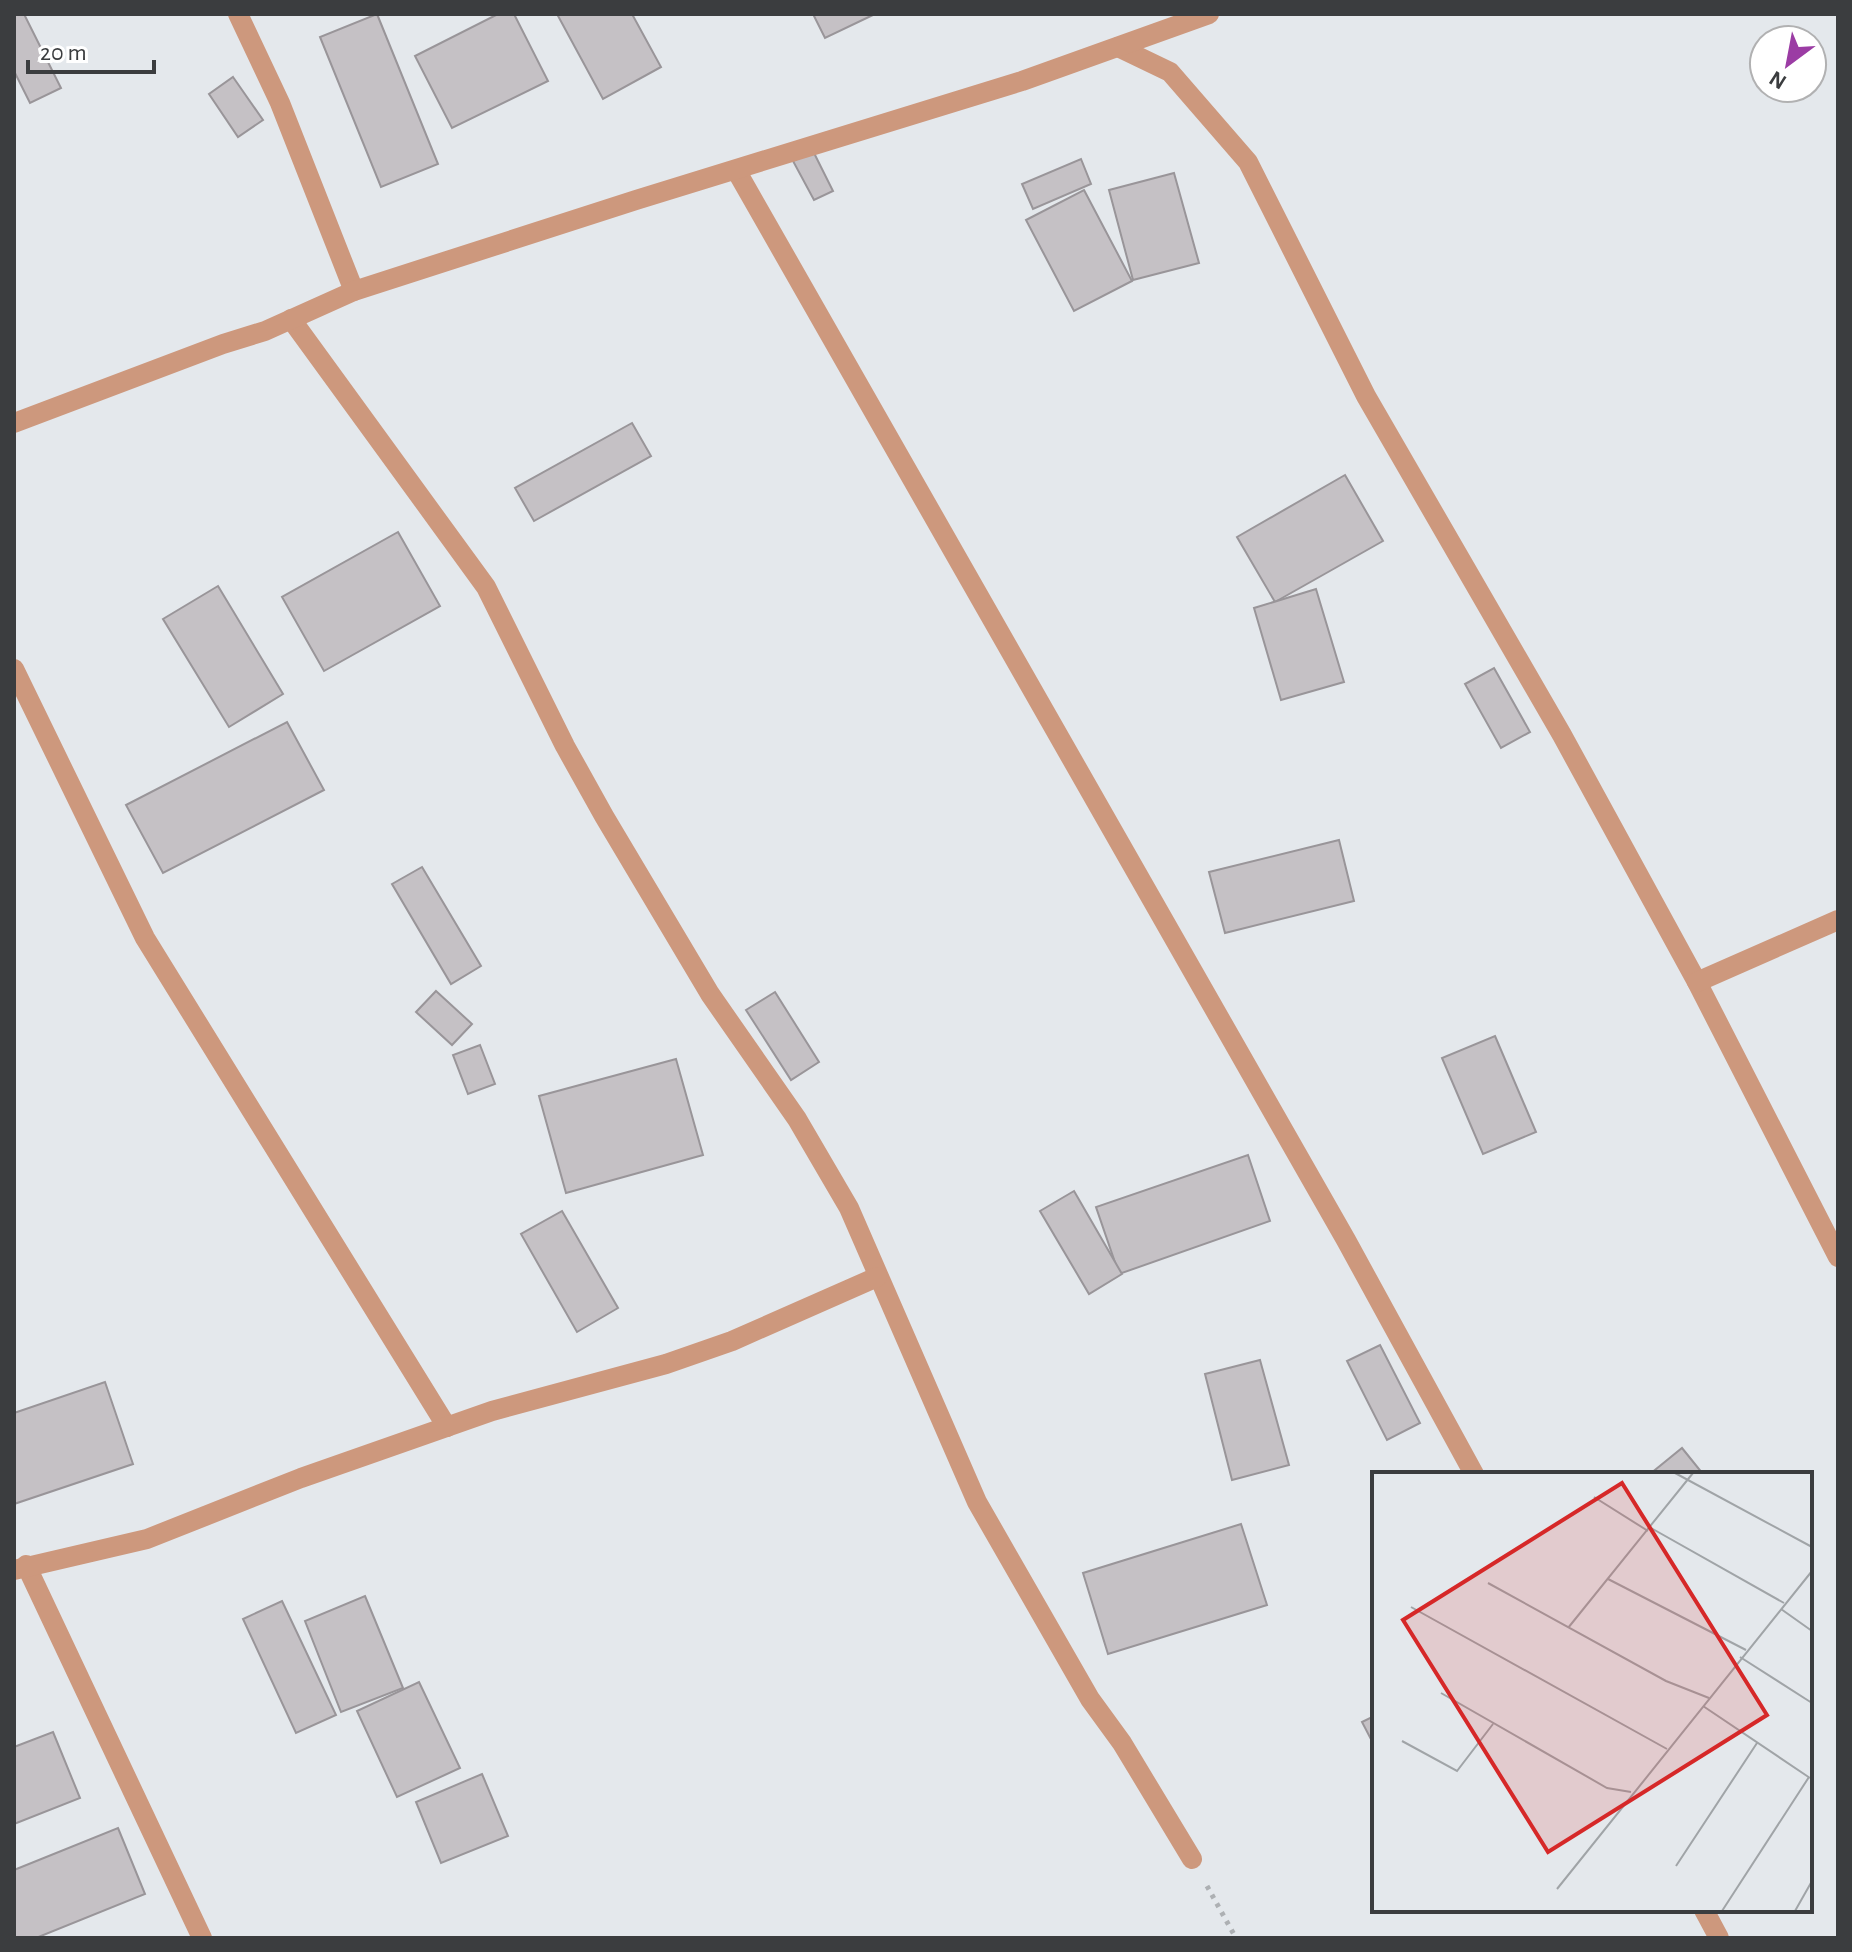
<svg xmlns="http://www.w3.org/2000/svg" width="1852" height="1952" viewBox="0 0 1852 1952" font-family="'Alegreya Sans',sans-serif">
<style>
.building{fill:#c5c1c5;stroke:#999599;stroke-width:2}
.lines{fill:none;stroke-linecap:round;stroke-linejoin:round}
.path{stroke:#adb0b3;stroke-width:5;stroke-dasharray:4 6;stroke-linecap:butt}
.minor{stroke:#cd987d;stroke-width:20}
.inset-road{fill:none;stroke:#a0a4a7;stroke-width:2}
.view{fill:#d62828;fill-opacity:0.15;stroke:#d62828;stroke-width:4}
.inset-edge{fill:none;stroke:#3b3d3f;stroke-width:4}
</style>
<rect width="100%" height="100%" fill="#e4e8ec"/>
<g class="building">
<polygon points="14,14 24,14 61,88 30,103 14,71"/>
<polygon points="377,14 438,164 381,187 320,37"/>
<polygon points="498,14 514,14 548,81 452,128 415,56"/>
<polygon points="557,14 632,14 661,67 603,99"/>
<polygon points="813,14 875,14 825,38"/>
<polygon points="233,77 263,120 238,137 209,94"/>
<polygon points="813,151 833,191 814,200 793,161"/>
<polygon points="1081,159 1091,184 1033,209 1022,184"/>
<polygon points="1174,173 1199,263 1133,280 1109,190"/>
<polygon points="1084,190 1132,281 1074,311 1026,220"/>
<polygon points="632,423 651,456 534,521 515,488"/>
<polygon points="1345,475 1383,541 1275,602 1237,537"/>
<polygon points="398,532 440,606 324,671 282,597"/>
<polygon points="218,586 283,694 229,727 163,619"/>
<polygon points="1316,589 1344,682 1281,700 1254,608"/>
<polygon points="1494,668 1530,732 1501,748 1465,684"/>
<polygon points="287,722 324,790 163,873 126,805"/>
<polygon points="1339,840 1354,901 1225,933 1209,872"/>
<polygon points="422,867 481,966 451,984 392,884"/>
<polygon points="436,991 472,1024 452,1045 416,1012"/>
<polygon points="775,992 819,1062 791,1080 746,1010"/>
<polygon points="1495,1036 1536,1132 1483,1154 1442,1058"/>
<polygon points="480,1045 495,1084 468,1094 453,1055"/>
<polygon points="676,1059 703,1155 566,1193 539,1096"/>
<polygon points="1248,1155 1270,1221 1119,1274 1096,1207"/>
<polygon points="1074,1191 1122,1274 1089,1294 1040,1211"/>
<polygon points="562,1211 618,1308 577,1332 521,1234"/>
<polygon points="1380,1345 1420,1423 1387,1440 1347,1361"/>
<polygon points="1260,1360 1289,1465 1232,1480 1205,1374"/>
<polygon points="105,1382 133,1464 14,1504 14,1413"/>
<polygon points="1682,1448 1703,1474 1650,1474"/>
<polygon points="1241,1524 1267,1605 1108,1654 1083,1573"/>
<polygon points="365,1596 403,1688 341,1712 305,1621"/>
<polygon points="282,1601 336,1715 296,1733 243,1619"/>
<polygon points="419,1682 460,1768 397,1797 357,1711"/>
<polygon points="1374,1716 1374,1745 1362,1722"/>
<polygon points="53,1732 80,1798 14,1824 14,1747"/>
<polygon points="482,1774 508,1836 441,1863 416,1802"/>
<polygon points="118,1828 145,1894 36,1938 14,1938 14,1870"/>
</g>
<g class="lines">
<polyline class="path" points="1207,1886 1236,1938"/>
<g class="minor">
<polyline points="238,14 280,103 354,291"/>
<polyline points="1118,47 1170,72 1248,162 1366,396 1562,735 1697,982 1838,1257"/>
<polyline points="736,170 1346,1240 1474,1474"/>
<polyline points="291,319 486,587 565,746 604,816 710,994 797,1119 849,1208 977,1502 1090,1699 1122,1743 1192,1859"/>
<polyline points="14,423 223,344 265,331 354,291 636,200 1022,81 1209,14"/>
<polyline points="14,669 145,938 447,1427"/>
<polyline points="1697,982 1838,920"/>
<polyline points="26,1565 202,1938"/>
<polyline points="14,1570 147,1539 301,1478 492,1411 666,1364 732,1341 877,1277"/>
<polyline points="1704,1910 1719,1938"/>
</g>
</g>
<g transform="translate(1372 1472)">
<rect width="440" height="440" fill="#e4e8ec"/>
<path class="inset-road" d="M303,1L440,75M222,25L276,59M279,56L412,131M236,107L374,178M116,111L294,209L337,226M39,135L295,277M409,137L440,159M196,156L321,1M368,185L440,231M69,221L235,316L259,320M331,234L438,306M30,269L85,299L121,252M304,394L385,271M185,417L440,99M350,439L437,305M423,439L440,409"/>
<path class="view" d="M250,11L395,243L176,380L31,148Z"/>
<rect width="440" height="440" class="inset-edge"/>
</g>
<rect width="1852" height="1952" fill="none" stroke="#3b3d3f" stroke-width="32"/>
<g transform="translate(1788 64) rotate(212)"><circle r="38" fill="#ffffff" stroke="#b1b1b2" stroke-width="2"/>
<path d="M0-6L14 30L0 20L-14 30Z" fill="#9b3ca4"/>
<text y="-12" font-size="22" font-weight="bold" text-anchor="middle" fill="#3b3d3f">N</text>
</g>
<path d="M28 60v12h126v-12" fill="none" stroke="#3b3d3f" stroke-width="4"/>
<text x="40" y="60" font-size="24" fill="#3b3d3f" stroke="#ffffff" stroke-width="6" paint-order="stroke">20 m</text>
</svg>
